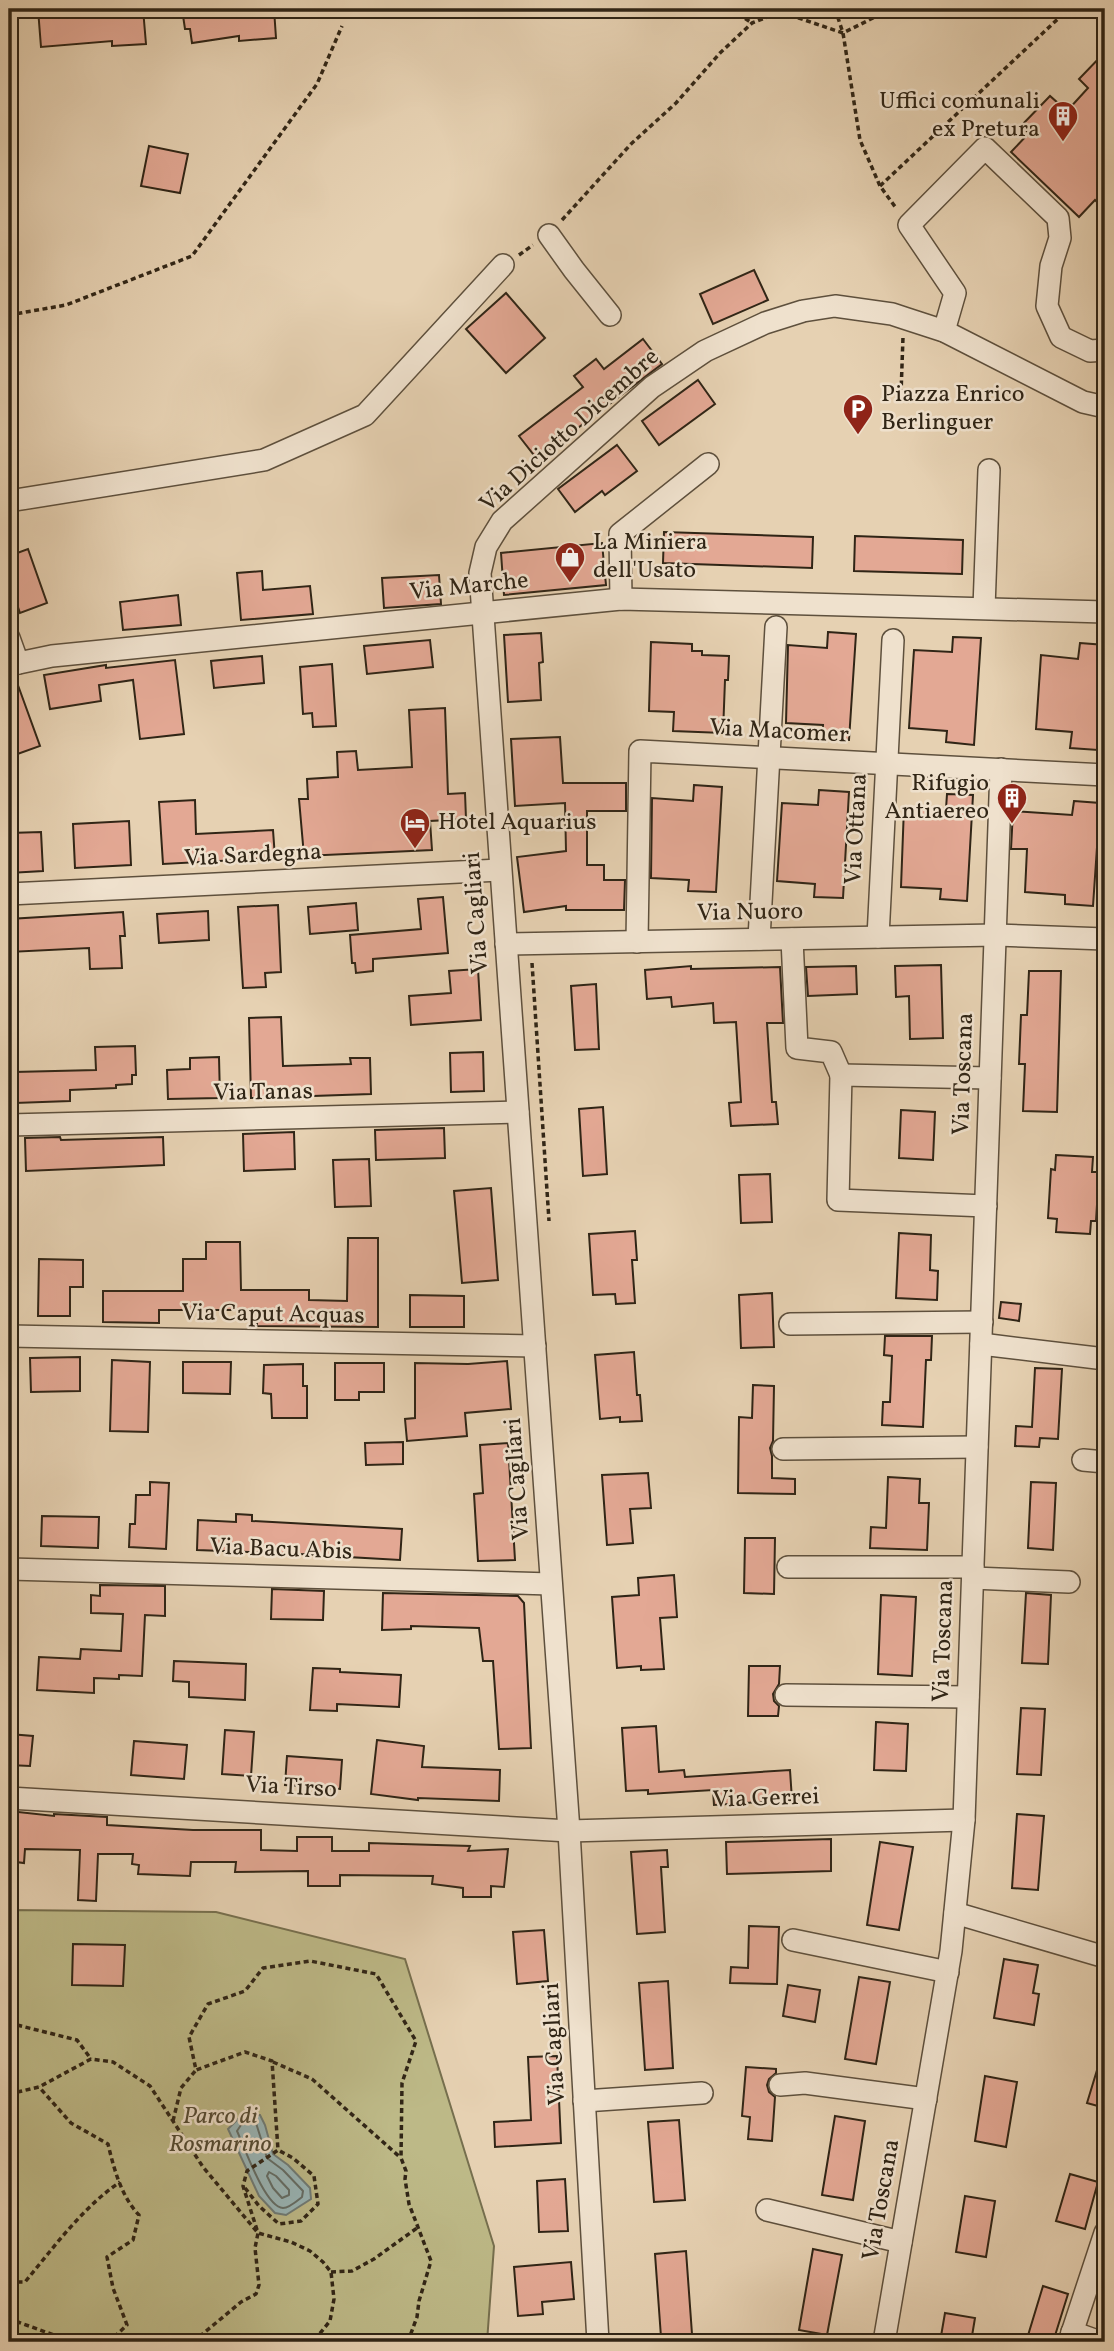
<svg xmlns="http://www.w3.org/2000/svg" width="1114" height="2351" viewBox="0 0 1114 2351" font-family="Vollkorn,serif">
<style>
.green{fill:#bdb987;stroke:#766f4e;stroke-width:2}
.water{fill:#99b5b6;stroke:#6f7b76;stroke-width:2}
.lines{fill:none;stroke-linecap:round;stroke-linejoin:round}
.shore{stroke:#646d66;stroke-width:2}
.building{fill:#e3a894;stroke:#302516;stroke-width:2}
.minor-casing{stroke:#5e503d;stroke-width:24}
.path{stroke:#302516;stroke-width:3.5;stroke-dasharray:5 3.5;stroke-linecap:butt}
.minor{stroke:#efe1cd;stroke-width:21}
.labels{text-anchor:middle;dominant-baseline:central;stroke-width:5;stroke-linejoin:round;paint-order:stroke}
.poi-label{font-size:24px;fill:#302516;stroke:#efe1cd;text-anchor:start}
.street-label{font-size:24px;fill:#302516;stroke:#efe1cd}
.park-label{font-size:24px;font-style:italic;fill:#534a32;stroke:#efe1cd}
</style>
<rect width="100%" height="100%" fill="#e6d1b2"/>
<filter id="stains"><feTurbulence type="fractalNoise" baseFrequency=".00286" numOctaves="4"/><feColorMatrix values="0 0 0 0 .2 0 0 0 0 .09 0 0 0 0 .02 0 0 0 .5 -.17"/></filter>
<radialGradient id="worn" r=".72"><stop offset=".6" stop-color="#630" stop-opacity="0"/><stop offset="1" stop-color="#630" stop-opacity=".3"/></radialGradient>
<polygon class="green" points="9,1910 216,1912 405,1959 494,2246 487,2342 9,2342"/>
<polygon class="water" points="246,2115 260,2115 265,2125 273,2154 288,2165 310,2188 311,2199 286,2215 275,2213 259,2196 228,2129 238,2119"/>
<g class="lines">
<g class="shore">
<path d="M247,2122L256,2123L267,2158L283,2170L303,2191L302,2197C297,2201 289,2208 283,2208C265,2207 244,2146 237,2131L241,2125Z"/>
<polygon points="269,2172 276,2176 289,2190 289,2195 282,2198 273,2188 267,2176"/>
</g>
</g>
<g class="building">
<polygon points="38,9 143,9 146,44 112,46 112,41 41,47"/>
<polygon points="182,9 274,9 276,38 239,41 239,36 192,43 190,29 185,29"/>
<polygon points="1105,52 1105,210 1095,200 1079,217 1011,152 1029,133 1021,126 1050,96 1067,111 1088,88 1079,79"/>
<polygon points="149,146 188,154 180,193 141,186"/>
<polygon points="754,270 768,300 713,324 700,294"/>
<polygon points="506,293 545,338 506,373 466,329"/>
<polygon points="643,339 662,364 537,459 519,436 583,387 574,376 596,359 604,369"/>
<polygon points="698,380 715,404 659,445 642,421"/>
<polygon points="617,445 637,471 605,495 602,491 575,512 558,489"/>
<polygon points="664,532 813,537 812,568 663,563"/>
<polygon points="855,536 963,540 962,574 854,571"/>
<polygon points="602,543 606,585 504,595 501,553"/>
<polygon points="28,549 47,603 20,613 9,581 9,556"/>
<polygon points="262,571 263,590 310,586 313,614 241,620 237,573"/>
<polygon points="439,575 441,604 384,608 382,578"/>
<polygon points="178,595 181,625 123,630 120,602"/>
<polygon points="828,632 856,634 849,740 822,738 823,725 786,723 788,645 827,648"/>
<polygon points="541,633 543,662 539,663 541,700 508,702 504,635"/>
<polygon points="953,637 981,638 974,745 946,742 947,731 909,728 914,650 952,652"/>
<polygon points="430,640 433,667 367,674 364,646"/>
<polygon points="651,642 692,644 692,651 702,651 702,655 729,656 728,680 725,680 723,733 673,731 674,712 649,711"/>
<polygon points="1080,643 1105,645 1098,750 1070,748 1072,732 1036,729 1041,655 1078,659"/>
<polygon points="262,656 264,683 214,688 211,661"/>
<polygon points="175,660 184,734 140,739 133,680 99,685 101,701 50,709 44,675 106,665 106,668"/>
<polygon points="332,664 336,726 313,727 312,713 303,714 300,667"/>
<polygon points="15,677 40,746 9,757 9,678"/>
<polygon points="445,708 448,794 465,793 466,819 430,821 432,850 304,856 299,799 308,799 307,779 338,777 337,752 356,751 358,770 412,767 409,710"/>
<polygon points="560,737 563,783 626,783 626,811 587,811 587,865 604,865 604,880 625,880 624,910 566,910 566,906 524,912 517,857 566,851 565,803 515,806 511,739"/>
<polygon points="694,785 722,787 716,892 688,891 689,880 651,878 652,798 693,801"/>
<polygon points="819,790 849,792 843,898 814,897 815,884 777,881 782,803 818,805"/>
<polygon points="947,794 973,795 967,901 940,899 941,889 901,887 904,807 946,809"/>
<polygon points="195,800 196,834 273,830 275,858 163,864 159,802"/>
<polygon points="1074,801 1100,803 1093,906 1065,904 1065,895 1025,892 1027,849 1011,849 1013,811 1072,815"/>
<polygon points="129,821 131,865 75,868 73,824"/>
<polygon points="41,832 43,871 9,873 9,833"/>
<polygon points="443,897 448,953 373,959 373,971 356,973 355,963 352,963 350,935 421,929 418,899"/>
<polygon points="356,903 358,930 310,934 308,907"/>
<polygon points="278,905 281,972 265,973 266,987 243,988 238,907"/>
<polygon points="208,911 209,940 159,943 157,914"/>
<polygon points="123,912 125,936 120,936 122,968 90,969 89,948 9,952 9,919"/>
<polygon points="941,965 943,1038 910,1039 909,996 896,997 895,966"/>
<polygon points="691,966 691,969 780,967 783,1023 767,1023 772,1102 776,1102 778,1124 731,1126 729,1103 741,1102 736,1022 714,1023 713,1003 672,1007 671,997 647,999 645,970"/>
<polygon points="856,966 857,994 808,996 806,967"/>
<polygon points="478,969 481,1020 411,1025 409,996 451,993 449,971"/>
<polygon points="1029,971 1061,971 1057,1112 1023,1111 1025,1064 1019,1064 1021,1015 1027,1015"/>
<polygon points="596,984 599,1049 575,1050 571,986"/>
<polygon points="281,1017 283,1066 351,1064 350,1058 370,1058 371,1094 251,1098 249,1018"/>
<polygon points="135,1046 136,1075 132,1075 132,1084 116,1085 116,1088 70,1090 70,1101 15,1103 14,1072 96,1070 95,1047"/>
<polygon points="483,1052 484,1091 451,1092 450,1053"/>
<polygon points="219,1057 220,1098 168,1099 167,1070 190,1069 190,1058"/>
<polygon points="603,1107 607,1174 583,1176 579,1109"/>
<polygon points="901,1110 935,1112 933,1160 899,1158"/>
<polygon points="444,1128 445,1158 376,1160 375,1130"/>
<polygon points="294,1132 295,1169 244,1171 243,1134"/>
<polygon points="60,1137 61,1140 163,1137 164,1165 26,1171 25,1138"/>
<polygon points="1056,1155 1093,1157 1092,1172 1099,1172 1096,1221 1091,1221 1090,1234 1056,1232 1057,1219 1048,1218 1051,1169 1055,1170"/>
<polygon points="369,1159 371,1206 335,1207 333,1160"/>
<polygon points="770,1174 772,1222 741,1223 739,1175"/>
<polygon points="491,1188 498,1280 462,1283 454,1191"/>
<polygon points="635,1231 637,1260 632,1260 635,1303 616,1304 615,1294 593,1295 589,1234"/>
<polygon points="899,1233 931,1235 930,1270 938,1271 937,1300 896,1298"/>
<polygon points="348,1238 378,1238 378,1327 257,1326 257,1310 159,1310 159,1323 103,1322 103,1291 183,1291 183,1259 206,1259 206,1242 240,1242 241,1290 309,1290 309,1300 347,1301"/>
<polygon points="39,1259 83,1260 83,1287 70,1287 70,1316 38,1316"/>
<polygon points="772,1293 774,1347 741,1348 739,1295"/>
<polygon points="410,1295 464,1296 464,1327 410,1327"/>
<polygon points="1001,1302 1021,1304 1019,1321 999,1318"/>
<polygon points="885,1336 932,1336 931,1360 926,1360 923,1427 882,1425 883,1402 890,1402 892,1356 884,1355"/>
<polygon points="634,1352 637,1395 640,1395 642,1421 620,1422 620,1417 600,1419 595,1355"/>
<polygon points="80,1357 80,1391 31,1392 30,1358"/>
<polygon points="112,1360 150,1362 148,1432 110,1431"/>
<polygon points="507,1361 511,1409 465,1413 467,1436 407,1441 405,1419 415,1418 415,1363 468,1364"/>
<polygon points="183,1362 231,1362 230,1394 183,1393"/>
<polygon points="335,1363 384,1363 384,1392 359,1392 359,1400 335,1400"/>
<polygon points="303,1364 303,1386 307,1386 307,1418 272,1418 271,1394 263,1393 264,1365"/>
<polygon points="1035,1368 1062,1369 1058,1439 1040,1438 1039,1447 1015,1446 1016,1426 1032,1427"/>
<polygon points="753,1385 774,1386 773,1441 770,1448 772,1456 772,1478 795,1479 795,1494 738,1493 739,1417 752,1418"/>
<polygon points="403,1442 403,1464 366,1465 365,1443"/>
<polygon points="508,1443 515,1560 478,1561 474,1494 483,1493 480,1445"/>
<polygon points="648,1473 651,1508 630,1509 633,1543 607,1545 602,1475"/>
<polygon points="888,1477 920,1479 919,1503 929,1503 927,1550 870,1548 871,1527 886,1528"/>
<polygon points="150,1482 169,1483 166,1549 129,1547 130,1524 135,1524 136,1495 150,1495"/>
<polygon points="1031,1482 1056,1483 1053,1550 1028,1548"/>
<polygon points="236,1514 252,1515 252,1521 402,1529 400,1560 348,1557 348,1556 197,1550 198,1520 236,1522"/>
<polygon points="42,1516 99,1517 98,1548 41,1546"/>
<polygon points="745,1538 775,1538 774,1594 744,1593"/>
<polygon points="674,1575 677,1617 660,1618 664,1669 641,1670 641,1666 617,1668 612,1597 639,1595 638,1578"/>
<polygon points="100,1585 165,1586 165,1616 145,1615 142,1676 119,1675 119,1679 94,1678 94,1693 37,1690 39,1657 80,1659 81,1649 121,1651 123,1614 91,1613 91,1595 100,1596"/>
<polygon points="272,1589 324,1591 323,1620 271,1619"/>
<polygon points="383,1593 518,1596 524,1603 531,1748 499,1749 493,1661 483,1661 479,1628 411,1626 411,1629 382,1630"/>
<polygon points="1026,1593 1051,1595 1048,1664 1022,1663"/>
<polygon points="881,1595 916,1597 912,1676 878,1674"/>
<polygon points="174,1661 246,1664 245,1700 189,1697 189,1682 173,1681"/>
<polygon points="749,1666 780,1666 779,1684 773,1694 774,1701 779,1706 778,1716 748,1716"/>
<polygon points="313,1668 340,1669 340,1672 401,1675 399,1707 337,1704 337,1711 310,1710"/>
<polygon points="1021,1708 1045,1709 1041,1775 1017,1774"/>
<polygon points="876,1722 908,1724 906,1771 874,1770"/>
<polygon points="656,1726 659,1772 684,1770 685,1777 790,1770 792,1800 714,1805 713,1790 648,1794 648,1790 626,1791 622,1728"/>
<polygon points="225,1730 254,1732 251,1776 222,1774"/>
<polygon points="9,1734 33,1736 30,1766 9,1765"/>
<polygon points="377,1740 424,1746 422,1767 500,1770 499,1801 418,1798 418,1800 371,1794"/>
<polygon points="134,1741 187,1745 184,1779 131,1775"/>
<polygon points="287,1756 342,1760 340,1789 285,1785"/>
<polygon points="9,1811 54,1816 54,1814 107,1817 107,1825 193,1830 261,1830 261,1850 297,1851 297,1837 332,1837 332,1851 369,1851 369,1843 470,1846 468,1851 508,1849 504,1887 491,1886 491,1897 463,1897 463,1888 432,1884 433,1876 340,1875 340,1886 308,1886 308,1871 235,1872 236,1862 191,1862 190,1876 138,1874 139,1865 132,1864 133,1854 98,1854 96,1901 78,1900 80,1850 25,1849 24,1863 9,1861"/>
<polygon points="1017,1814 1044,1816 1038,1890 1012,1888"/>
<polygon points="831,1839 831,1871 727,1874 726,1842"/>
<polygon points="880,1842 913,1847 899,1930 867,1925"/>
<polygon points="667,1850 668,1867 661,1867 665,1932 637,1934 631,1852"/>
<polygon points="749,1926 779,1927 777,1984 730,1983 731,1967 748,1968"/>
<polygon points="544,1930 548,1981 517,1984 513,1932"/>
<polygon points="73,1944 125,1945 123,1986 72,1985"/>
<polygon points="1004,1959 1038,1965 1033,1993 1039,1994 1034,2025 994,2018"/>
<polygon points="859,1977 890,1982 876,2064 845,2059"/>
<polygon points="668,1981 673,2068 645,2070 639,1983"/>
<polygon points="788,1985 820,1990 815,2022 783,2016"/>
<polygon points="557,2056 561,2143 495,2147 494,2122 531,2120 528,2057"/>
<polygon points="1101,2057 1105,2058 1105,2108 1087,2103"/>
<polygon points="746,2067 776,2069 776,2073 769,2079 767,2085 769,2092 775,2097 772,2141 748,2139 750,2117 742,2116"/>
<polygon points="985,2076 1017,2082 1006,2147 975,2141"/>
<polygon points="835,2116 865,2121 853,2200 822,2195"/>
<polygon points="679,2120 685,2200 654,2202 648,2122"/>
<polygon points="1070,2174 1098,2182 1085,2229 1056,2221"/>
<polygon points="565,2179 568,2231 539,2232 537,2181"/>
<polygon points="965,2196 995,2201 986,2257 956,2252"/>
<polygon points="813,2249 842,2255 827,2335 799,2330"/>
<polygon points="686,2251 692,2334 661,2337 655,2254"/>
<polygon points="571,2262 574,2299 542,2302 543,2314 518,2316 514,2267"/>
<polygon points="1043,2286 1068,2294 1053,2342 1026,2342"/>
<polygon points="945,2313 975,2318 971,2342 940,2342"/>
</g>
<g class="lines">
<g class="minor-casing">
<g id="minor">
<polyline points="549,235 574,270 610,315"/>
<polyline points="944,331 955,293 909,225 985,148 1058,218 1060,238 1051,266 1047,306 1061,337 1090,351 1105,350"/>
<polyline points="9,501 264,460 365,415 503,265"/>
<polyline points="621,599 620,534 708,464"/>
<polyline points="984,608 989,470"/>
<polyline points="9,638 18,663"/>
<polyline points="9,665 52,656 621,599 1105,612"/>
<polyline points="9,894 500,870"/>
<polyline points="878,937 893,640"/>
<polyline points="759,939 776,627"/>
<polyline points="792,939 797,1048 831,1052 841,1075"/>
<polyline points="637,942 640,751 1105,775"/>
<polyline points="506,944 996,935 1105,939"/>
<polyline points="9,1125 518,1112"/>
<polyline points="986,1206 838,1200 841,1075 990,1078"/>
<polyline points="790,1324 982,1322"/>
<polyline points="9,1336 535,1346"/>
<polyline points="981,1344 1105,1359"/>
<polyline points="783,1449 977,1447"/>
<polyline points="1083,1460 1105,1462"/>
<polyline points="788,1567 973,1567"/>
<polyline points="9,1569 551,1584"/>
<polyline points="973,1578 1069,1582"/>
<polyline points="786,1695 968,1697"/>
<polyline points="9,1798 569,1831 964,1820"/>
<polyline points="955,1913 1105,1957"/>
<polyline points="793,1940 948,1972"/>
<polyline points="780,2085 805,2083 926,2099"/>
<polyline points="584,2101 702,2093"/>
<polyline points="767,2210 901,2242"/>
<polyline points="1072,2332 1100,2342"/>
<polyline points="598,2342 569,1831 480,573 486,547 502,521 652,387 705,351 765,323 803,311 835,306 892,314 904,318 944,331 1083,402 1105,407"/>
<polyline points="884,2342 951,1951 964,1820 1001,769"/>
<polyline points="1069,2342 1105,2233"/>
</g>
</g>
<g class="path">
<polyline points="731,9 752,23"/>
<polyline points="835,9 843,33 860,140 880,186 896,208"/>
<polyline points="880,186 1062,15 1063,9"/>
<polyline points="562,220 631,144 676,103 720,53 752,23 781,12 843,33 891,9"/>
<polyline points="519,255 533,245"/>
<polyline points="9,315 66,305 192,256 317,84 342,26"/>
<polyline points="901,394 903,337"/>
<polyline points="532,963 549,1221"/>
<polyline points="9,2023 77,2040 91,2059"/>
<polyline points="273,2062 312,2079 401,2158"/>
<polyline points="9,2094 39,2087 91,2059 113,2062 150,2086 203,2167 258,2233 291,2242 310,2251 323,2262 331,2272 334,2299 330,2321 313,2342"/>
<polyline points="173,2121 181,2088 196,2070"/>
<polyline points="245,2188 259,2206 279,2224 301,2221 318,2204 314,2176 293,2158 278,2150"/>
<polyline points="331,2272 352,2271 374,2259 417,2228"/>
<path d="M9,2282H25C54,2247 83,2207 120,2182"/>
<path d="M9,2327L18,2322L62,2338L111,2340L127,2325L113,2288L107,2257L133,2240L139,2215C121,2196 114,2169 108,2144L71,2123L39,2087"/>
<polyline points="193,2342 241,2302 256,2294 259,2285 255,2248 258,2233 243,2186 247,2171 278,2150 272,2061 245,2052 196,2070 189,2037 208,2004 245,1991 263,1968 310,1961 376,1974 416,2041 402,2083 401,2158 406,2171 405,2179 409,2204 431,2261 419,2301 417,2317 410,2336 410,2342"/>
</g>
<use href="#minor" class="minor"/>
</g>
<defs>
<g id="building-pin" transform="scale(1.575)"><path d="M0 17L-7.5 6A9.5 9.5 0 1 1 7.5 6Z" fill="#8f2418" stroke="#efe1cd"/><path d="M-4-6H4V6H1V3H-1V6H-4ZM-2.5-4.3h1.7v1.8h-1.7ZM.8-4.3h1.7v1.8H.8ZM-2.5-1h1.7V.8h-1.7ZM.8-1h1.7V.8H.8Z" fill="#fff"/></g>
<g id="parking-pin" transform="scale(1.575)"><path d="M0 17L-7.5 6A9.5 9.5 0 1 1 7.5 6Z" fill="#8f2418" stroke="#efe1cd"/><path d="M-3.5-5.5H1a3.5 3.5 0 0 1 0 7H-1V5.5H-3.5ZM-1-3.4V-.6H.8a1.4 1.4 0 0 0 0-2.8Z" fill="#fff"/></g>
<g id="shop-pin" transform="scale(1.575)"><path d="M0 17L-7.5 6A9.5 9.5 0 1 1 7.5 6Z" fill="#8f2418" stroke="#efe1cd"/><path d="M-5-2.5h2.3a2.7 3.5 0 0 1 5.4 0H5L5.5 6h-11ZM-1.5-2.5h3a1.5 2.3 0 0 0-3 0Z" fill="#fff"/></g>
<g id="hotel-pin" transform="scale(1.575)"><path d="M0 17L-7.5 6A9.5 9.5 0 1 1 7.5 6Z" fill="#8f2418" stroke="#efe1cd"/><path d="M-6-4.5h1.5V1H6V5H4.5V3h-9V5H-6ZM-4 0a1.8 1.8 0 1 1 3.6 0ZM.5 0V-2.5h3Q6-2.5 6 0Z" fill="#fff"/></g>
</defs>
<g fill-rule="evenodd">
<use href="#building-pin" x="1063" y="116"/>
<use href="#parking-pin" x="858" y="409"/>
<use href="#shop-pin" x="570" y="557"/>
<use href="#building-pin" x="1012" y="798"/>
<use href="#hotel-pin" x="415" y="823"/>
</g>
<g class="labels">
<g class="poi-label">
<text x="1040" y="102" text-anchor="end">Uffici comunali<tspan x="1040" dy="28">ex Pretura</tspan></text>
<text x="881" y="395">Piazza Enrico<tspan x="881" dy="28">Berlinguer</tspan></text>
<text x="593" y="543">La Miniera<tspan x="593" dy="28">dell'Usato</tspan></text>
<text x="989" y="784" text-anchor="end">Rifugio<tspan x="989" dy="28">Antiaereo</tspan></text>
<text x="438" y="823">Hotel Aquarius</text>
</g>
<g class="street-label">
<text transform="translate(570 431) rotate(-42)">Via Diciotto Dicembre</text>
<text transform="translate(469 587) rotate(-6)">Via Marche</text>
<text transform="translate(779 732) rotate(3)">Via Macomer</text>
<text transform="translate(857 829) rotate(-87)">Via Ottana</text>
<text transform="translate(253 856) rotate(-3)">Via Sardegna</text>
<text transform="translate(477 913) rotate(-94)">Via Cagliari</text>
<text transform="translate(750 913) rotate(-1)">Via Nuoro</text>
<text transform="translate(964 1074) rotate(-88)">Via Toscana</text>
<text transform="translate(263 1093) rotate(-1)">Via Tanas</text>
<text transform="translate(273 1315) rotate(1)">Via Caput Acquas</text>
<text transform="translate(518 1479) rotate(-94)">Via Cagliari</text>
<text transform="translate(281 1550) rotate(2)">Via Bacu Abis</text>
<text transform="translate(944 1641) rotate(-88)">Via Toscana</text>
<text transform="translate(291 1788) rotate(3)">Via Tirso</text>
<text transform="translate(766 1799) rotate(-2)">Via Gerrei</text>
<text transform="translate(555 2044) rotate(-93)">Via Cagliari</text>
<text transform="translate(882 2200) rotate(-80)">Via Toscana</text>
</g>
<g class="park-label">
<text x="220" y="2117">Parco di<tspan x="220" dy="28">Rosmarino</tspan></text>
</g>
</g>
<rect width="1114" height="2351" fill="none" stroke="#e6d1b2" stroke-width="35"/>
<rect x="10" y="10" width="1093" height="2330" fill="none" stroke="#302516" stroke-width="3.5"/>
<rect x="18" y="18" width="1079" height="2316" fill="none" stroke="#302516" stroke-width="2"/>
<rect width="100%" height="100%" filter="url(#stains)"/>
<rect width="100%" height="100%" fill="url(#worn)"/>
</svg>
